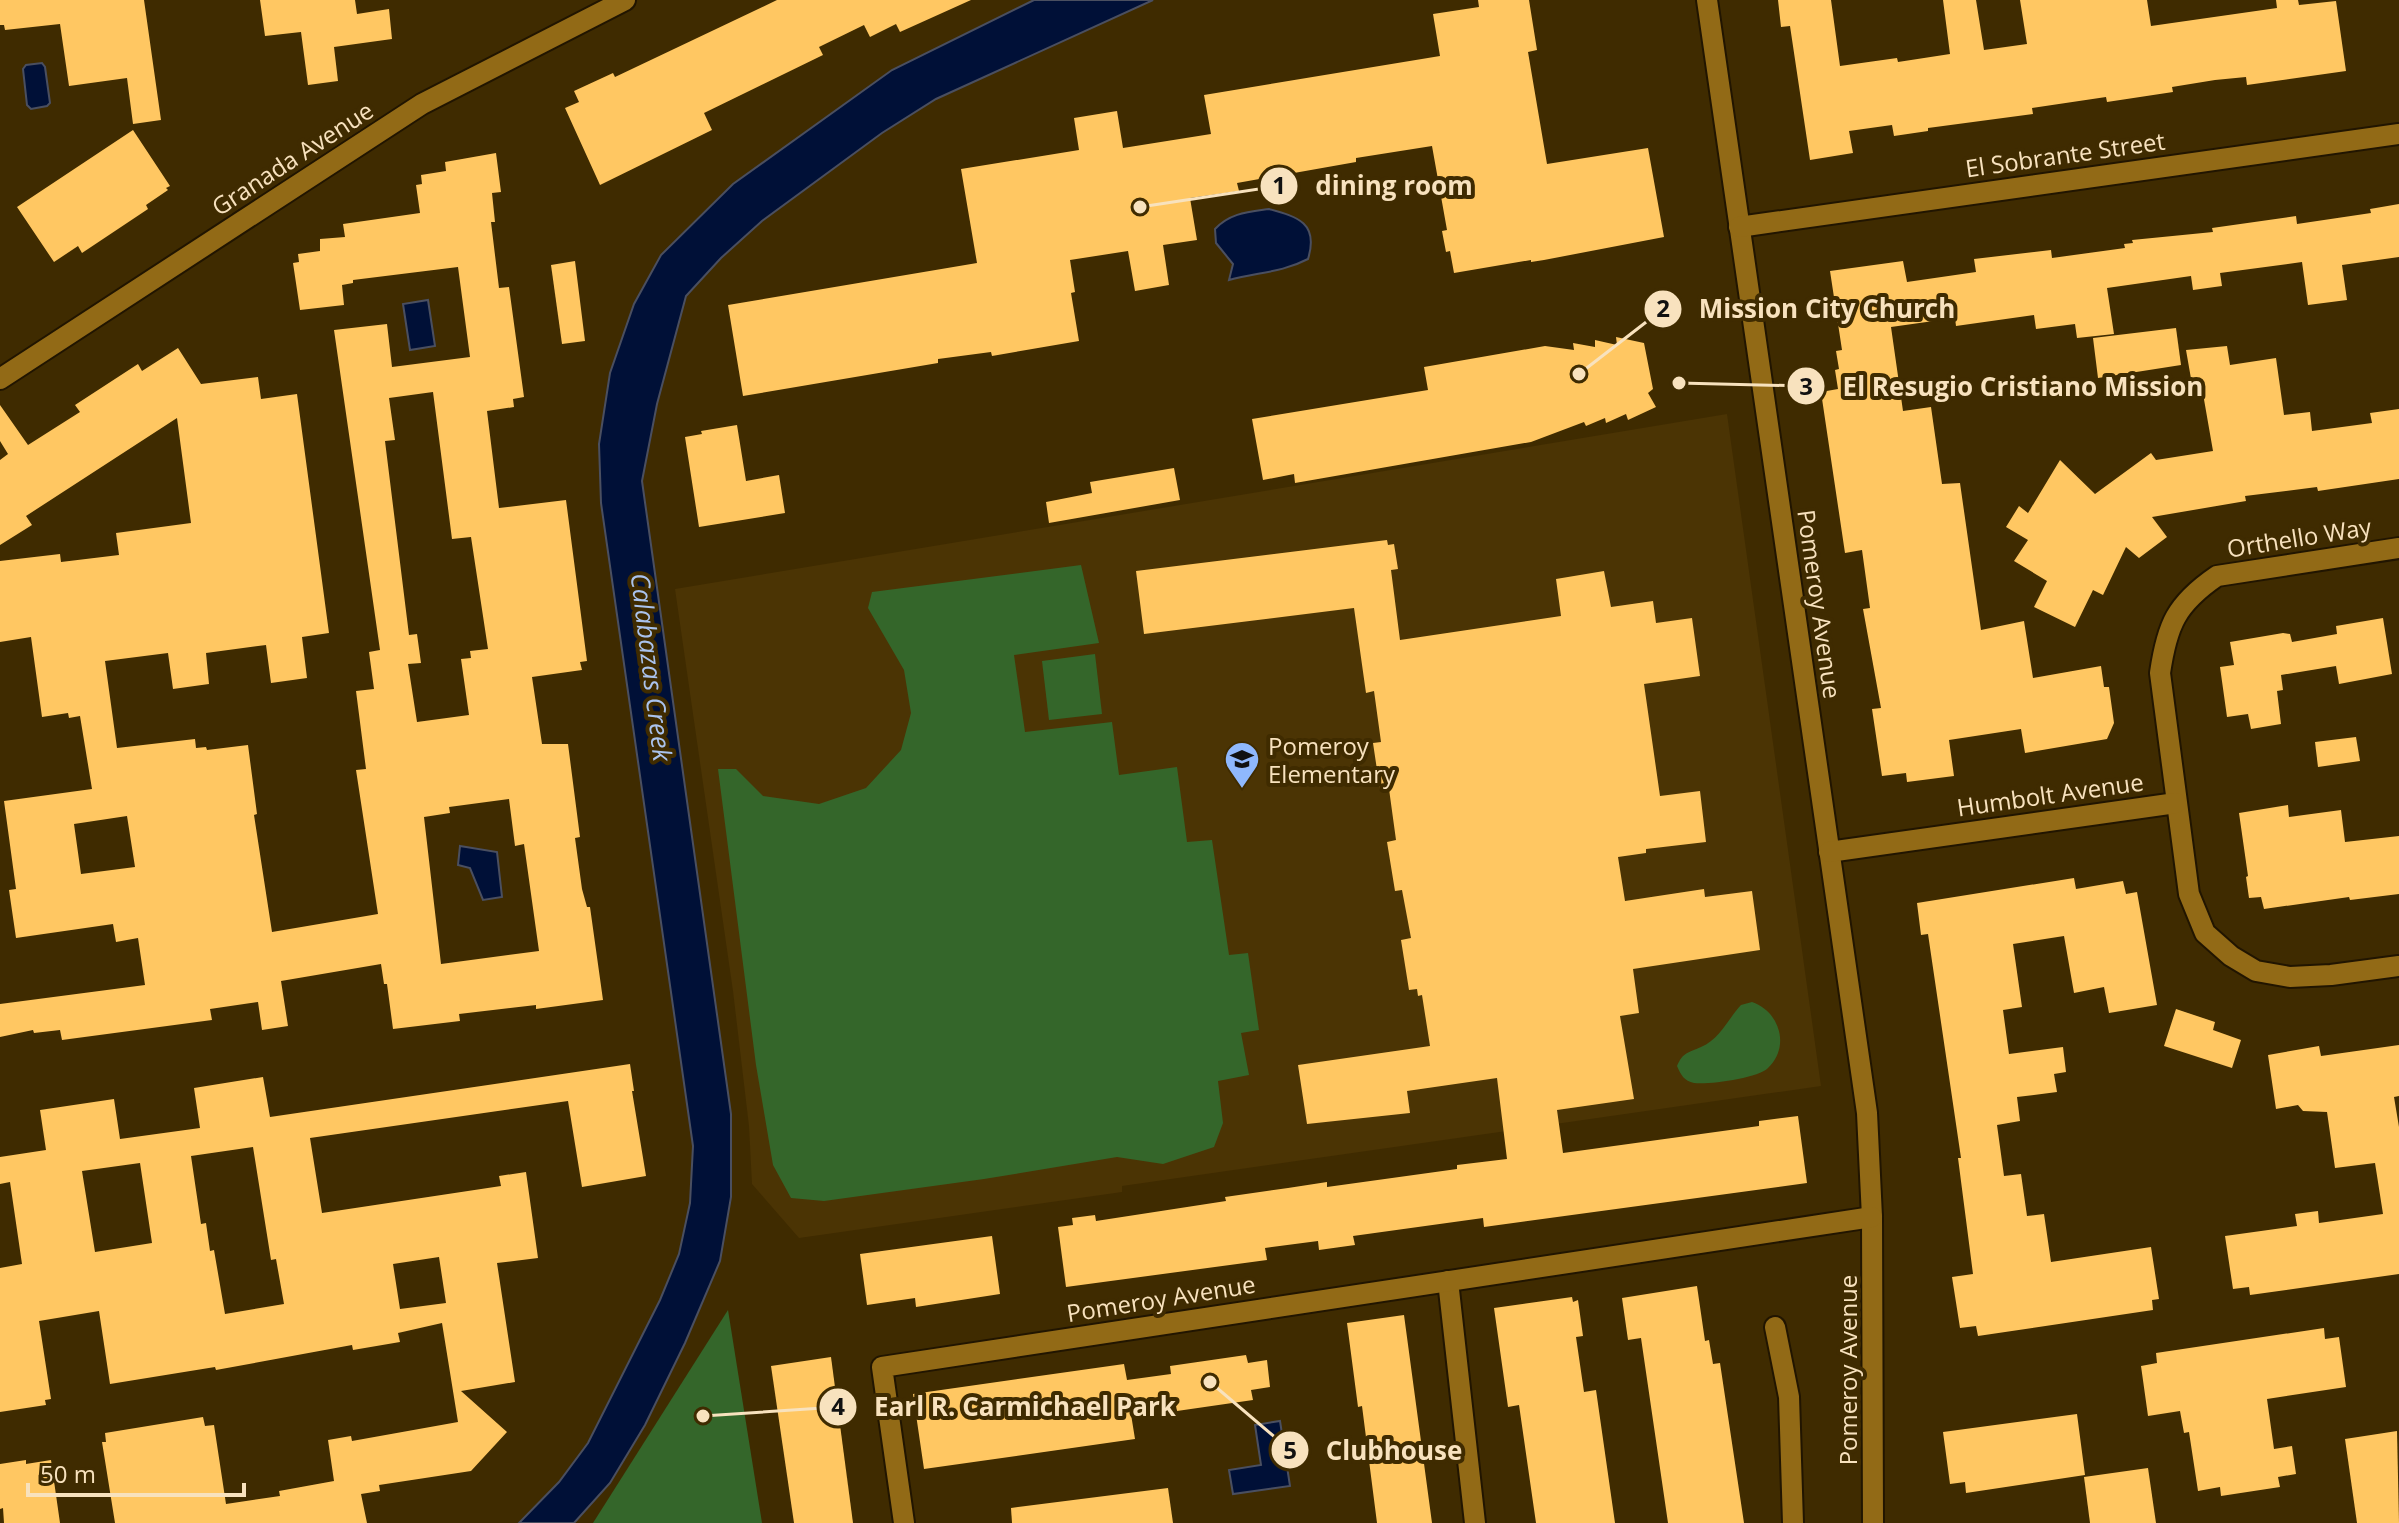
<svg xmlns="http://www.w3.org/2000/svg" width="2399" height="1523" viewBox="0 0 2399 1523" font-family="'Open Sans',sans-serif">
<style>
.built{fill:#4b3404}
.green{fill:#34662a}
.water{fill:#001037;stroke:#4a4f60;stroke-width:2}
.building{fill:#ffc762;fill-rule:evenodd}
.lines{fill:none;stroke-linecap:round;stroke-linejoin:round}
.minor-casing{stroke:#211500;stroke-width:24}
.minor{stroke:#926a16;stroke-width:20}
.labels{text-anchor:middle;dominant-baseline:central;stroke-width:8;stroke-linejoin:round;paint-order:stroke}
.street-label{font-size:24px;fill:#f8e2be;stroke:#3f2b00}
.poi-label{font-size:24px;fill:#f8e2be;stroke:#3f2b00;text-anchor:start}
.water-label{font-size:26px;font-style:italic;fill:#aac3ed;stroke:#3f2b00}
.leader{fill:none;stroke:#f8e2be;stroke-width:3}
.callout-dot{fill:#f8e2be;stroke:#3f2b00;stroke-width:3}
.mark-label{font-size:24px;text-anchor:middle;font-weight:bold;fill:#111}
.callout-label{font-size:26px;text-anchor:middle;font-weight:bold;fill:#f8e2be;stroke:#3f2b00;stroke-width:8;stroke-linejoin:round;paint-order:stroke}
</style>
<rect width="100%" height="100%" fill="#3f2b00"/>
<polygon class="built" points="1727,414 1821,1086 1122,1186 1122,1192 799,1238 752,1184 749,1126 733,991 675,589"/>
<g class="green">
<polygon points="1081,565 1099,643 1014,655 1025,732 1112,722 1119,775 1177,767 1187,842 1212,840 1229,955 1248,953 1259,1030 1241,1033 1249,1075 1218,1081 1223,1123 1214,1147 1163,1164 1117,1157 984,1179 824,1201 791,1198 773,1165 756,1065 718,769 736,769 763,796 819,804 866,788 901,750 911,713 904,670 868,608 872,592"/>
<polygon points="1095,654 1102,714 1049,720 1042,661"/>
<path d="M1752,1002C1779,1011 1791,1046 1768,1068C1758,1078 1709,1085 1694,1083C1684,1081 1681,1075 1677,1066C1683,1052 1688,1053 1701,1047C1720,1039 1728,1019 1741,1005Z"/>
<polygon points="728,1310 762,1523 593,1523"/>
</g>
<g class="water">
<polygon points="1034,0 1153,0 936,99 882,133 762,221 721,258 686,296 657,404 642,481 731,1114 731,1197 720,1261 685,1343 645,1425 610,1483 574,1523 519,1523 559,1482 588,1443 660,1300 679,1254 690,1203 693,1146 601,503 599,444 610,373 634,304 661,255 733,184 892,70"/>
<polygon points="42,63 45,67 50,103 47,106 31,109 27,105 23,69 26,65"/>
<path d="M1269,209C1298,217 1319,223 1308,259C1281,273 1258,272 1229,280L1233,264L1216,243L1215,229C1230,213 1248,212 1269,209Z"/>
<polygon points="428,300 435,346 410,350 403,304"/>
<polygon points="460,846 497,852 502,897 483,900 470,868 458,865"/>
<polygon points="1280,1421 1290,1486 1233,1494 1229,1470 1261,1465 1255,1425"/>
</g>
<g class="building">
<polygon points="0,0 144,0 161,120 133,124 127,78 69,86 60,24 5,30 4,25 0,25"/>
<polygon points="260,0 355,0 357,14 389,9 392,39 334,47 338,81 308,85 301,32 265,36"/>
<polygon points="777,0 971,0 900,32 896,24 870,37 864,25 819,47 823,55 704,113 712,130 600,185 565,108 579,102 574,91 613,73 615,77"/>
<polygon points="1478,0 1529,0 1537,50 1528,52 1547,164 1648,148 1664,237 1544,260 1531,262 1531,260 1454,273 1450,251 1446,252 1442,231 1447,230 1432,146 1356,158 1356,162 1237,183 1239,191 1190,198 1197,240 1163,245 1169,285 1135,291 1128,251 1070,260 1075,292 1071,293 1079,341 992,356 991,352 938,359 938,363 743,396 728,305 977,263 961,169 1079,150 1074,118 1117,111 1123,148 1211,134 1204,95 1440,56 1433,14 1479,7"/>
<polygon points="1778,0 1831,0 1840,66 1897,58 1898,62 1950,54 1943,0 1976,0 1984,50 2027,44 2020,0 2147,0 2151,26 2277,8 2276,0 2298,0 2299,5 2336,1 2346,71 2247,85 2246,77 2215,80 2172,87 2173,92 2107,102 2106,97 2032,108 2033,114 1928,128 1928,131 1894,136 1892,125 1849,131 1853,153 1810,160 1790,26 1781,27"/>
<polygon points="133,130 170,186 166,188 168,190 146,205 148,209 82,253 78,246 54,262 17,207"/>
<path d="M496,153L501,192L492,193L495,222H491L499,288L509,287L524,397L513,399L514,407L487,411L499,508L566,500L587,661L580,662L582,670L532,677L542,744H568L580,837L575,838L582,889L587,907H590L603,1000L536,1009V1005L459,1014L460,1021L393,1029L387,984H384L381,964L281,981L288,1026L262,1030L258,1002L210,1009L212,1020L62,1040L60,1030L34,1033L33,1030L0,1037V1004L145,985L138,938L116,942L113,924L16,938L9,890L16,889L4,801L92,789L80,716L69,718L68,713L42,717L31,637L0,642V561L60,554L61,562L119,555L116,533L191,523L177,418L26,516L32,525L0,545V460L8,454L0,441V405L28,445L80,412L75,405L138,364L142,371L178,348L201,384L258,377L261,399L297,394L329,633L302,637L307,678L271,683L266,645L206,653L209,684L173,689L168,653L105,661L117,748L195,739L196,748L206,747L207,750L248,745L257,814L254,815L272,932L378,914L356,770L366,769L356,691L374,689L369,652L380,650L334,330L387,324L392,367L470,357L458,267L353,280V283L342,285L344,305L300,310L293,263L299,262L298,254L320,251V239L345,237L343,224L420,213L416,185L422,184L421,175L446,171L445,162ZM433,392L452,539L471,537L488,649L470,651L471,658L461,659L469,715L417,722L408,664L421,663L417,634L409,635L385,441L395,440L389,398ZM509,799L515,846L524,844L539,951L441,964L424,817L450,813L449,807ZM127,816L135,867L81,874L74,824Z"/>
<polygon points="2399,204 2399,257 2342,265 2347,300 2308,305 2302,262 2220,273 2222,286 2193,290 2191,276 2107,288 2114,334 2077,338 2075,324 2036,329 2034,315 1956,326 1955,318 1891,327 1903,411 1931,407 1942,484 1960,483 1981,630 2024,621 2033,678 2101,666 2104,687 2109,687 2114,723 2107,739 2025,753 2021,729 1949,740 1954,776 1907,782 1906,773 1882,776 1872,709 1881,708 1863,609 1870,608 1862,550 1845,553 1821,392 1838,389 1835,370 1839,369 1836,351 1842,350 1830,271 1903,261 1907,282 1976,272 1974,259 2051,250 2052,258 2125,248 2124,244 2133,243 2132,240 2213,232 2212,228 2296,216 2297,224 2371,213 2370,209"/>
<polygon points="575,261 585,341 562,344 551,265"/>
<polygon points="2176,328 2181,365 2098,378 2093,338"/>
<polygon points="1616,337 1644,343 1653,389 1648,393 1656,407 1628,420 1626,414 1606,423 1605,418 1586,426 1584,422 1531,442 1295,483 1294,474 1263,480 1252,419 1428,390 1424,367 1545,346 1574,350 1573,343 1595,347 1595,340 1617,345"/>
<polygon points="2227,346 2230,365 2276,358 2284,415 2310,412 2312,431 2372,423 2370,413 2399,409 2399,479 2318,491 2317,487 2245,496 2246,501 2152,517 2167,537 2139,558 2126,547 2103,595 2093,590 2075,627 2034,607 2047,581 2014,561 2028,540 2006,527 2019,506 2028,513 2060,460 2095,494 2151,453 2156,460 2213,451 2202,388 2193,390 2186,350"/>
<polygon points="737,425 746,481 779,475 785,513 699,527 685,437 702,434 701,431"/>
<polygon points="1174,468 1180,500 1049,523 1046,502 1092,493 1090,482"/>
<polygon points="1387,540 1388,545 1394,544 1398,569 1391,570 1400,640 1561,616 1556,579 1604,571 1611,607 1653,601 1656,623 1692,618 1700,676 1644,684 1660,796 1700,791 1706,842 1646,849 1646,853 1618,857 1625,901 1704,889 1705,897 1752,891 1760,950 1633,969 1639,1013 1620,1016 1634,1099 1557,1110 1563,1153 1759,1126 1759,1121 1798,1116 1807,1183 1484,1227 1483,1218 1353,1236 1355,1245 1319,1250 1318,1241 1265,1248 1267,1260 1066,1287 1058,1227 1073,1225 1072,1218 1095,1215 1096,1221 1226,1201 1225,1197 1288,1188 1327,1182 1327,1187 1457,1169 1457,1165 1507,1159 1497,1078 1407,1091 1410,1113 1307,1124 1298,1065 1430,1046 1422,995 1418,996 1417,989 1409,990 1401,940 1411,938 1402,890 1395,891 1387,842 1396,840 1389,789 1380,790 1373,743 1381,742 1374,691 1366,693 1354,608 1144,634 1136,571"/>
<polygon points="2383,618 2392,674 2339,684 2336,666 2281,675 2283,690 2277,691 2281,724 2251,729 2248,714 2227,717 2220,667 2234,665 2230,642 2283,633 2290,634 2292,642 2337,634 2336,626"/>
<polygon points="2356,737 2360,761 2318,767 2315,742"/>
<polygon points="2288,805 2289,817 2341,810 2345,842 2399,836 2399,894 2350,900 2349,897 2264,909 2261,897 2249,898 2246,877 2248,876 2239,813"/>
<polygon points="2074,878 2076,889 2123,881 2126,894 2137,892 2157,1005 2109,1013 2104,987 2074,993 2064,936 2013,944 2022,1007 2003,1010 2009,1054 2063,1047 2066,1072 2054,1074 2057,1092 2017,1097 2020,1121 1997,1125 2004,1176 2021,1174 2027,1216 2044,1214 2051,1262 2151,1247 2159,1299 2152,1300 2153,1310 1978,1336 1976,1326 1960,1328 1952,1277 1973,1274 1958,1158 1961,1158 1928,934 1921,935 1917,903"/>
<polygon points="2176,1009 2215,1022 2213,1030 2241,1040 2232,1068 2164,1046"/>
<polygon points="2399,1045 2399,1096 2394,1097 2399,1127 2399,1274 2250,1295 2249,1287 2233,1289 2225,1236 2297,1226 2295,1214 2318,1211 2319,1223 2383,1214 2375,1163 2335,1168 2327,1112 2303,1111 2298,1105 2276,1109 2268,1055 2319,1046 2321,1056"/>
<path d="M630,1064L634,1091H632L646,1176L582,1187L568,1101L310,1138L322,1213L501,1186L499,1176L526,1172L538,1258L497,1263L515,1382L461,1391L507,1432L471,1471L379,1485L380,1491L361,1494L367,1523H115L102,1442H106L105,1433L203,1417L205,1426L214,1425L226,1504L280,1496L279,1491L334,1481L328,1440L351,1436L352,1441L458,1422L442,1323L398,1333L400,1342L353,1350L352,1345L216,1370L215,1367L110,1384L99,1311L39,1321L51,1399L45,1400L46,1405L0,1412V1268L22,1264L10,1182L0,1184V1157L46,1150L40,1110L114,1099L120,1139L200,1128L194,1088L263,1077L270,1117ZM253,1147L271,1260L276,1259L284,1304L225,1314L214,1250L210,1251L206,1223L201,1224L191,1156ZM140,1163L152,1243L95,1252L82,1171ZM439,1257L446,1303L400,1309L393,1264Z"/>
<polygon points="992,1236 1000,1294 916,1307 915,1298 867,1305 860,1254"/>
<polygon points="1697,1286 1705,1341 1709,1340 1713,1364 1720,1363 1744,1523 1668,1523 1641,1338 1628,1340 1622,1298"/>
<polygon points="1572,1297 1573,1302 1578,1300 1583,1336 1576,1337 1584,1392 1596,1390 1615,1523 1536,1523 1519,1405 1508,1407 1494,1308"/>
<polygon points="1404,1315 1432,1523 1377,1523 1362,1406 1358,1407 1347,1323"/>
<polygon points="2324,1328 2325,1339 2339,1337 2346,1387 2267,1399 2274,1449 2292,1446 2296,1474 2278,1477 2280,1487 2221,1496 2220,1487 2198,1491 2189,1432 2184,1433 2180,1411 2148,1416 2141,1366 2157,1363 2156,1353"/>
<polygon points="1246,1355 1248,1363 1267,1360 1270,1387 1251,1390 1253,1400 1177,1411 1175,1401 1130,1408 1135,1439 924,1469 913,1394 1124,1364 1127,1380 1171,1374 1170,1366"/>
<polygon points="831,1357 853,1523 794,1523 771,1366"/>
<polygon points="2077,1414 2085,1475 1966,1493 1965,1482 1950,1484 1943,1432"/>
<polygon points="2397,1431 2399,1523 2357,1523 2345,1439"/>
<polygon points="26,1460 26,1464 51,1460 60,1523 4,1523 3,1508 0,1509 0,1464"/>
<polygon points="2148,1468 2156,1523 2090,1523 2084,1477"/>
<polygon points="1168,1488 1173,1523 1012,1523 1011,1508"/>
</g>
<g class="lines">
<g class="minor-casing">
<g id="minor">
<polyline points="1707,0 1867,1113 1872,1217 1873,1523"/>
<polyline points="1739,227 2399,134"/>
<polyline points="0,379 422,104 625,0"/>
<path d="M2399,548L2217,576C2176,604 2167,625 2160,673L2189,894L2205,933L2231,956L2256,971L2290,977L2331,975L2399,966"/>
<polyline points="1829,852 2176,803"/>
<polyline points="1448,1281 1475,1523"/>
<polyline points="1775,1327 1789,1397 1793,1523"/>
<polyline points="904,1523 882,1367 1872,1217"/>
</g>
</g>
<use href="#minor" class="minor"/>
</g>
<defs>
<g id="school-pin" transform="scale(1.8)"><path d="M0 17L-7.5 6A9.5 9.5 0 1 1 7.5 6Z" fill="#8fb8fd" stroke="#3f2b00"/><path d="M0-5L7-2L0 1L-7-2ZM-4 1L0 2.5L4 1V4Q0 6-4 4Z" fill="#111"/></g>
</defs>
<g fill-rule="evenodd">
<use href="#school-pin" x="1242" y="759"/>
</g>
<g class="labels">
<g class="street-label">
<text transform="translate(2065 154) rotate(-8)">El Sobrante Street</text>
<text transform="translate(292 158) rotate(-33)">Granada Avenue</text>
<text transform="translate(2299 537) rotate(-9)">Orthello Way</text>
<text transform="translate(1820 604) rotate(82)">Pomeroy Avenue</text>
<text transform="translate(2050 794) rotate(-8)">Humbolt Avenue</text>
<text transform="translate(1161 1298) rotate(-9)">Pomeroy Avenue</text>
<text transform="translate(1847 1370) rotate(-90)">Pomeroy Avenue</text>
</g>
<g class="poi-label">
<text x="1268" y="745">Pomeroy<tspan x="1268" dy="28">Elementary</tspan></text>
</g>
<g class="water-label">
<text transform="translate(652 667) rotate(83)">Calabazas Creek</text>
</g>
</g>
<path class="leader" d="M1140 207L1279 186M1579 374L1663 309M1679 383L1806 386M703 1416L838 1407M1210 1382L1290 1450"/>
<g class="callout-dot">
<circle cx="1140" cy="207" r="8"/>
<circle cx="1579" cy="374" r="8"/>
<circle cx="1679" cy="383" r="8"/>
<circle cx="703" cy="1416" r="8"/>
<circle cx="1210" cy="1382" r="8"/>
<circle cx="1279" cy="186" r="20"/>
<circle cx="1663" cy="309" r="20"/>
<circle cx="1806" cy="386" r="20"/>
<circle cx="838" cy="1407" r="20"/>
<circle cx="1290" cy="1450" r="20"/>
</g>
<g class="mark-label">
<text x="1279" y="194">1</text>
<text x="1663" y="317">2</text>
<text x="1806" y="395">3</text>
<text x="838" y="1415">4</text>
<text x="1290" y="1459">5</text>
</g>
<g class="callout-label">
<text x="1394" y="195">dining room</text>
<text x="1827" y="318">Mission City Church</text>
<text x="2023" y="396">El Resugio Cristiano Mission</text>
<text x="1025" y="1416">Earl R. Carmichael Park</text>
<text x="1394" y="1460">Clubhouse</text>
</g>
<path d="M28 1483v12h216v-12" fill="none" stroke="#f8e2be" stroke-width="4"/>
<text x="40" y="1483" font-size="24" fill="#f8e2be" stroke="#3f2b00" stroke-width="6" paint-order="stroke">50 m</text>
</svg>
